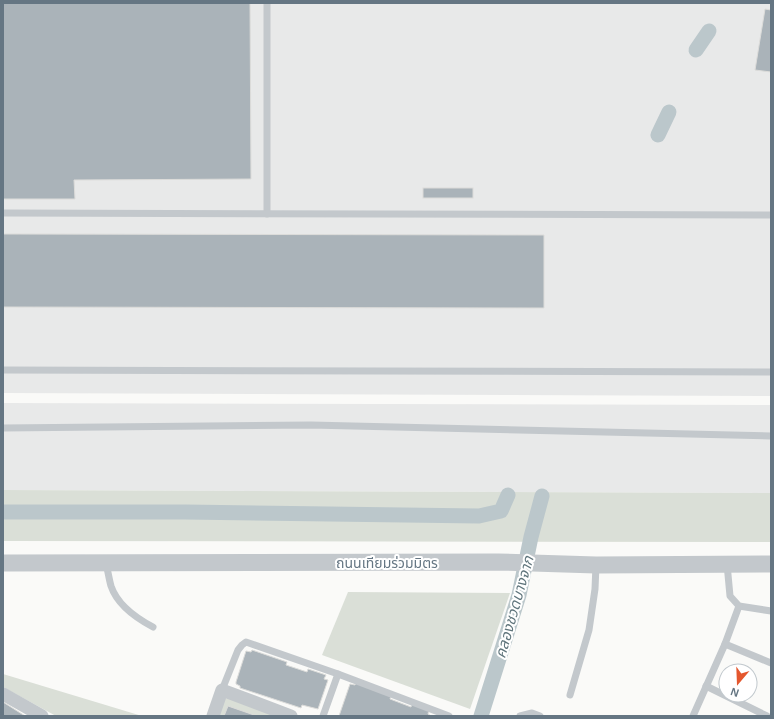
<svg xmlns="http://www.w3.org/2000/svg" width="774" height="719" viewBox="0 0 774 719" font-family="Arial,'Noto Sans Thai',sans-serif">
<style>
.built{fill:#e8e9e9}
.green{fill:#dadfd7}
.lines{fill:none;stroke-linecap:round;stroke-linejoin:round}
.canal{stroke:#bbc7cb;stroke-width:15}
.building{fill:#aab3b9;stroke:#dcdcda}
.service{stroke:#c3c8cc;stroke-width:7}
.minor{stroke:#c3c8cc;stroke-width:13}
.tertiary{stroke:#c3c8cc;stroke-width:17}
.labels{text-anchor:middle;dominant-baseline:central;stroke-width:4;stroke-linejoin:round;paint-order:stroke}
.street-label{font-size:14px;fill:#657683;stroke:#fff}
.water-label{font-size:15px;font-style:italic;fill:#60757c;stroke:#fff}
</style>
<rect width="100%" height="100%" fill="#fafaf8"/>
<g class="built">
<polygon points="3,3 771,3 771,396 3,393"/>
<polygon points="3,403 771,405 771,493 3,490"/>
</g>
<g class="green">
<polygon points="3,490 771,493 771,542 3,541"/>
<polygon points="348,592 510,593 470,709 322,655"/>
<polygon points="3,674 142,716 56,716 3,687"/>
<polygon points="230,697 281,716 218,716 224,699"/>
</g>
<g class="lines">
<g class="canal">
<polyline points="696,50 709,31"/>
<polyline points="658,135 669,112"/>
<polyline points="3,512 185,512 479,516 501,511 508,495"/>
<polyline points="481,716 519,595 531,537 542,496"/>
</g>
</g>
<g class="building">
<polygon points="3,3 250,3 251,179 74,180 75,199 3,199"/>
<polygon points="765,9 771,10 771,72 755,70"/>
<rect x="423" y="188" width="50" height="10"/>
<polygon points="3,234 544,235 544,308 3,307"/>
<polygon points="252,650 287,662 286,665 307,672 308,669 326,675 324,679 328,680 318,709 302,705 301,708 240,688 240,686 236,684 236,682 246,651 251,652"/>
<polygon points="356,683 391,696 390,699 411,707 412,704 429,710 428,714 431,716 339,716 350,684 355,685"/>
<polygon points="3,702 25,716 3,716"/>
<polygon points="228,706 257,716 224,716"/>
</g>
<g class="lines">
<g class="service">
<polyline points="267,3 267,214"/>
<polyline points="3,213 771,215"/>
<polyline points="3,370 771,372"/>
<polyline points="3,428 311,425 771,436"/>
<path d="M106,564C108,571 109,579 111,586C117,604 136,618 153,627"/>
<polyline points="727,564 730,596 739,606 771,611"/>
<polyline points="725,644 771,663"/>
<polyline points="706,686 767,716"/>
<polyline points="222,690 238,650 242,645 246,642 338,674 449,716"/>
<polyline points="570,695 589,630 595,589 596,565"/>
<polyline points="323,716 338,674"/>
<polyline points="520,716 532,713 540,716"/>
<polyline points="693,716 725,644 739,606"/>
</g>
<g class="minor">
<polyline points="3,694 42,716"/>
<polyline points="213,716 222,690 291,716"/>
</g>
<polyline class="tertiary" points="3,563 498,562 596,565 771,564"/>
</g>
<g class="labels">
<g class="street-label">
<text x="387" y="563">ถนนเทียมร่วมมิตร</text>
</g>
<g class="water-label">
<text transform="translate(514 607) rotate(-74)">คลองชวดบางจาก</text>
</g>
</g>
<rect width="774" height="719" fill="none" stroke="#657683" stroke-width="8"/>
<g transform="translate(738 683) rotate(199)"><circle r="19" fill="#ffffff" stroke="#c1c8cd"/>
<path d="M0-3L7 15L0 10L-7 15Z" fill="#e4572e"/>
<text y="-6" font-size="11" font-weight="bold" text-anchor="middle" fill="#657683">N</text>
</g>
</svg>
